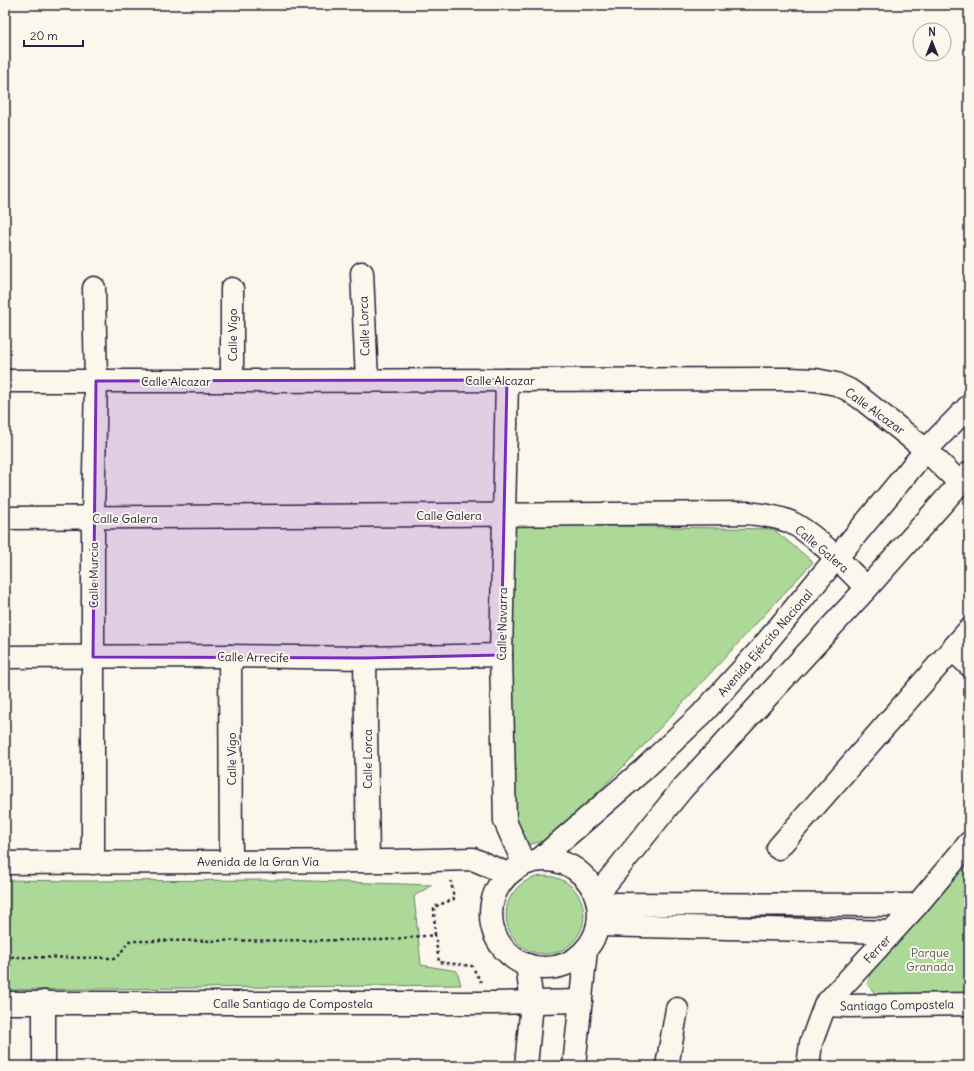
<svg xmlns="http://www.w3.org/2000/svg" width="974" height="1071" viewBox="0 0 974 1071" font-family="Delius,sans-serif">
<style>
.green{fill:#acd998;stroke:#677e6a}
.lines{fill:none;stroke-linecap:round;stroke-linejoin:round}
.street-casing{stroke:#22223b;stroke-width:25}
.secondary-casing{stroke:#22223b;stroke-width:25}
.path{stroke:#22223b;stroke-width:2.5;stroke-dasharray:3 3;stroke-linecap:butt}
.street{stroke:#fbf7ec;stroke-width:22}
.secondary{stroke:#fbf7ec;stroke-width:22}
.marked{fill:#7b2cbf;fill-opacity:0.2;stroke:#7b2cbf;stroke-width:3;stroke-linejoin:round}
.labels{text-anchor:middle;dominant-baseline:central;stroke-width:4;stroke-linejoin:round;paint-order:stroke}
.street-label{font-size:12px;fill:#22223b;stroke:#fbf7ec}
.park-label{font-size:12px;fill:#4b5957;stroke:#fbf7ec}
</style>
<rect width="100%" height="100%" fill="#fbf7ec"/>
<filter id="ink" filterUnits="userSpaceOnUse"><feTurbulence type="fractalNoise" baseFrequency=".025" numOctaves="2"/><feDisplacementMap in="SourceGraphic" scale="8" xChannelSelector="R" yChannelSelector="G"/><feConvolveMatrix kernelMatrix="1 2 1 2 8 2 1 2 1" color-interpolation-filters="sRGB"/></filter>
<g filter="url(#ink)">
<g class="green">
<polygon points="510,524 773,529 813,562 633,757 551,839 520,847 514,816"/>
<polygon points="969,853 969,999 878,997 867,984 873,966"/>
<circle cx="545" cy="915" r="39"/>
<polygon points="5,880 79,881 281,880 432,885 414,896 421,965 457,971 461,985 5,990"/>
</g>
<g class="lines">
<g class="street-casing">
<g id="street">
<polyline points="362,273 367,380"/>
<polyline points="507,380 501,655 505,821 524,864"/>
<polyline points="5,381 232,381 789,379 816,380 836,384 849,390 862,399 926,450 960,483"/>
<polyline points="232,381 232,289"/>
<path d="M5,518L748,513C762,515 776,516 790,522C816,534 846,568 867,588"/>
<polyline points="952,649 969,665"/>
<polyline points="230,656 231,861"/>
<polyline points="5,657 230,656 365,658 501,655"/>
<polyline points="365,658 368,860"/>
<polyline points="778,848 969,630"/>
<polyline points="5,863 392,861 473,859 508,874"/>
<polyline points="93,863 93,518 96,381 94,288"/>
<polyline points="598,904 917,905"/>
<polyline points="598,925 892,932"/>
<polyline points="44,1002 44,1066"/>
<polyline points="5,1003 493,1003 581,1001"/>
<polyline points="825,1005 849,1006 969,1004"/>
<polyline points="667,1066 677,1009"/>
<polyline points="808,1066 811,1043 825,1005 917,905 969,843"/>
</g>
</g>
<g class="secondary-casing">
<g id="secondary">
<polyline points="539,860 644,769 702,714 760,650 926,450 969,406"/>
<circle cx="545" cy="914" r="54"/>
<polyline points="596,896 682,789 867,588 969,473"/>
<polyline points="526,1066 532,1003 527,965"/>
<polyline points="574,1066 586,950"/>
</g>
</g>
<g class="path">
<polyline points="435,935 434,907 454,899 451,881"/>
<polyline points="5,957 117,958 129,941 384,940 435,935 439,962 472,966 481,982"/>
</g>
<use href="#street" class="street"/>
<use href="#secondary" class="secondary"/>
</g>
</g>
<path class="marked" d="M507,380L501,655L365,658L93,657L96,381Z"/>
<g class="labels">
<g class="street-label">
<text transform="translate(364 326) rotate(-92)">Calle Lorca</text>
<text transform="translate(232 335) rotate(-90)">Calle Vigo</text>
<text x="500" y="380">Calle Alcazar</text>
<text x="176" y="381">Calle Alcazar</text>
<text transform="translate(875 411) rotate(36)">Calle Alcazar</text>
<text x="449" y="515">Calle Galera</text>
<text x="125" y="518">Calle Galera</text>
<text transform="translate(822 549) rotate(40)">Calle Galera</text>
<text transform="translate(93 575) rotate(-90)">Calle Murcia</text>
<text transform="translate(502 624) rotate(-89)">Calle Navarra</text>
<text transform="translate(765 643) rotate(-49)">Avenida Ejército Nacional</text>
<text transform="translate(253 657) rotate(1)">Calle Arrecife</text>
<text transform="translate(231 759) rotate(-90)">Calle Vigo</text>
<text transform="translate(367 759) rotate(-90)">Calle Lorca</text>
<text x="258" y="861">Avenida de la Gran Vía</text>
<text transform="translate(877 949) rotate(-47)">Ferrer</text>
<text x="293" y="1003">Calle Santiago de Compostela</text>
<text transform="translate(897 1005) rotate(-1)">Santiago Compostela</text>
</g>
<g class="park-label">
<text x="930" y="952">Parque<tspan x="930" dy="14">Granada</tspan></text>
</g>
</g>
<rect width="974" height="1071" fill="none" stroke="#fbf7ec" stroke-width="20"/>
<rect x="10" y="10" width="954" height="1051" fill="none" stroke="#22223b" stroke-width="1.5" filter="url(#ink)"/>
<g transform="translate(932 42)"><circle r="19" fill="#fbf7ec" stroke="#a4a2a5"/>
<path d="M0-3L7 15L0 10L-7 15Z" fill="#22223b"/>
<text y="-6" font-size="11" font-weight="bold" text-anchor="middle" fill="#22223b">N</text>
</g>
<path d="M24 40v6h59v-6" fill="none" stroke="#22223b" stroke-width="2"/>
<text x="30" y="40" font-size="12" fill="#22223b" stroke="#fbf7ec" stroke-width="3" paint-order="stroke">20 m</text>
</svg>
